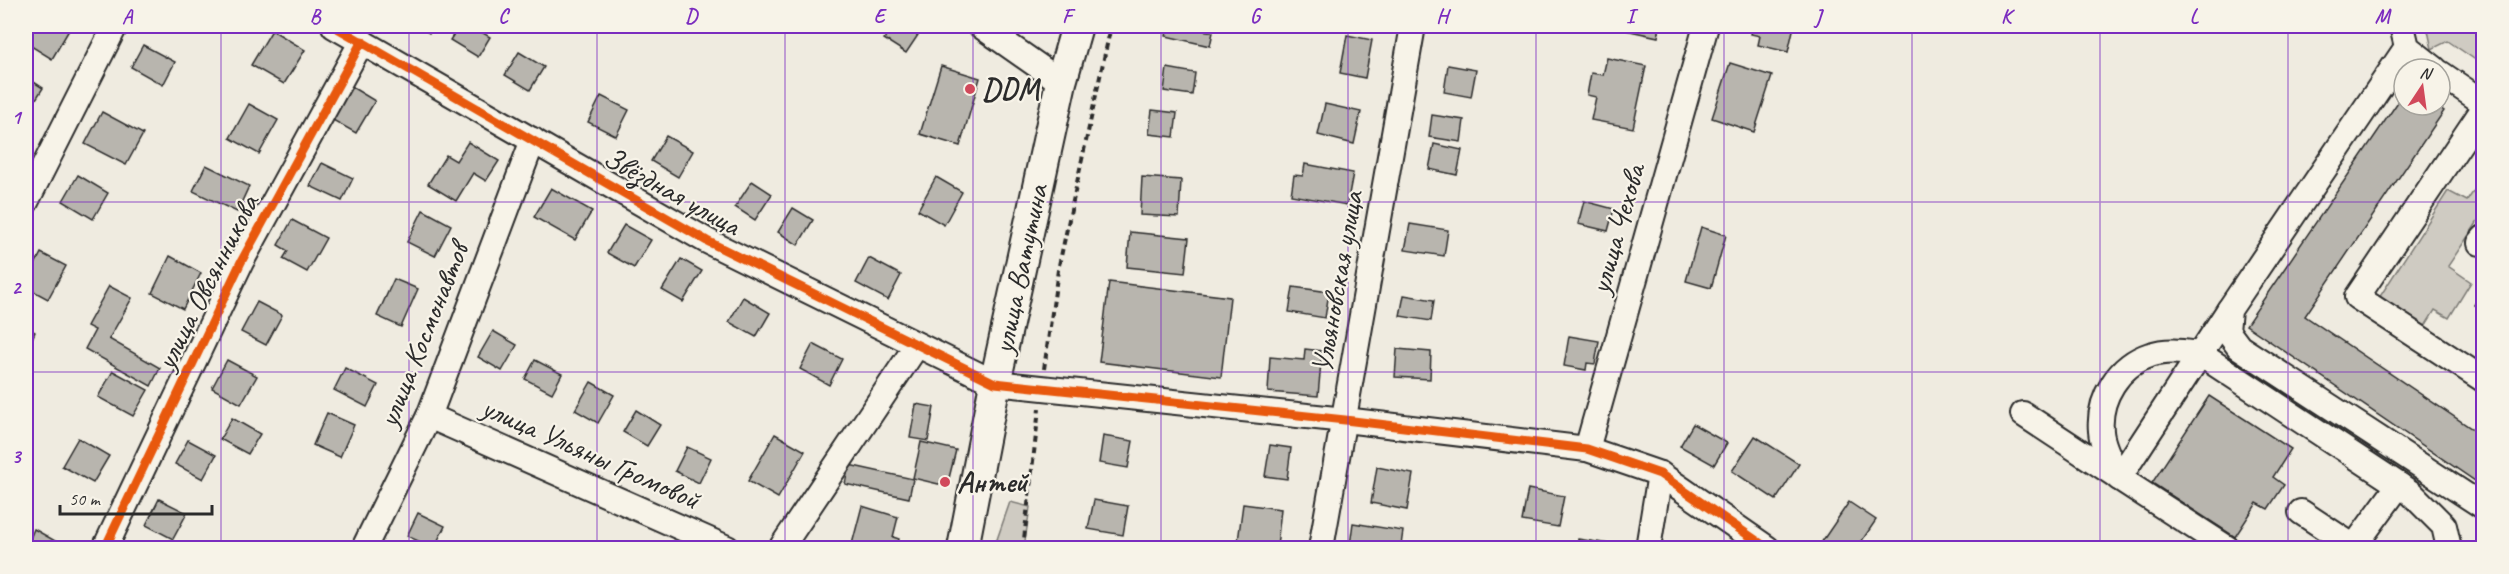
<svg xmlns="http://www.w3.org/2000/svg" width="2509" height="574" viewBox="0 0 2509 574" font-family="Caveat,sans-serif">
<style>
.green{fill:#cfcbc2;stroke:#7d7b76;stroke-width:1.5}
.building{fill:#b8b5ae;stroke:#2b2b2b;stroke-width:1.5}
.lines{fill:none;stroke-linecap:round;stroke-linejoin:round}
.minor-casing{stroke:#2b2b2b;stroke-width:28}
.major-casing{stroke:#2b2b2b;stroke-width:34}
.path{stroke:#2b2b2b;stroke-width:4;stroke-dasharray:6 4.5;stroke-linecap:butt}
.minor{stroke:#f7f3e8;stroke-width:24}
.major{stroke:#f7f3e8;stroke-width:30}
.cycleway-casing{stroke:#f7f3e8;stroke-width:13}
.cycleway{stroke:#e8590c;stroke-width:9}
.grid{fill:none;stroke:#7b2cbf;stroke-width:1.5;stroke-opacity:0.55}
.poi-dot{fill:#d1495b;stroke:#f7f3e8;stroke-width:2}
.labels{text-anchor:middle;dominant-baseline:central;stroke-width:4.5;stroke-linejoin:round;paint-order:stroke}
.poi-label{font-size:30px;font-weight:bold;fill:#2b2b2b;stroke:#f7f3e8;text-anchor:start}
.street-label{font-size:30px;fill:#2b2b2b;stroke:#f7f3e8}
.neatline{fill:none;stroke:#7b2cbf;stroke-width:2}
.grid-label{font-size:20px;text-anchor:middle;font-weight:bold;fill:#7b2cbf}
</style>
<rect width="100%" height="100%" fill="#efebe0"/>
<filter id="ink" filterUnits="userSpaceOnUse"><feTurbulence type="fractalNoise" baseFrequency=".0167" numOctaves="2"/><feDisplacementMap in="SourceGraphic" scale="12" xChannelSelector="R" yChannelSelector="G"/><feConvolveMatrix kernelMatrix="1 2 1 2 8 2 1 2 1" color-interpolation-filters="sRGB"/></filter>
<g filter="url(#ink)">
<g class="green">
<polygon points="2427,26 2483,26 2483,65 2448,41 2432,49"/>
<polygon points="2483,177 2483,214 2448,266 2471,282 2449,318 2435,310 2424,328 2379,298 2448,191 2467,201"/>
<polygon points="1010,502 1030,507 1024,548 994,548"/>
</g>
<g class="building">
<polygon points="33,26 60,26 69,30 52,59 26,43"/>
<polygon points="417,26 433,26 429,33"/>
<polygon points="459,26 471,26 490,37 478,57 450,40"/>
<polygon points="893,26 916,26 922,29 906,53 884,39"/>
<polygon points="1168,26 1196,26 1195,29 1213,32 1210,46 1166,36"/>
<polygon points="1607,26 1660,26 1658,37"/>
<polygon points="1753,26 1794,26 1788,52 1758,45 1760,36 1751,34"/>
<polygon points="272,30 305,50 284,84 251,65"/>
<polygon points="1347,35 1372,40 1365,78 1340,73"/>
<polygon points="143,45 175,62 163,85 131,67"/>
<polygon points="519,52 544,67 530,90 505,75"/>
<polygon points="1607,58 1646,66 1633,128 1591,120 1596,97 1587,95 1591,73 1603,75"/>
<polygon points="1730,63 1772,76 1754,132 1712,118"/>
<polygon points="1448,65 1476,70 1471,97 1444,92"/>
<polygon points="941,66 980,78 960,146 920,134"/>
<polygon points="1167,68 1195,73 1192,95 1164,91"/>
<polygon points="26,77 43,88 29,110 26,108"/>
<polygon points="350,86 375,101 356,133 331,119"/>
<polygon points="2404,93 2404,105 2435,105 2444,111 2305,316 2484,437 2484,487 2246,325"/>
<polygon points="601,96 629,110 616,136 588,122"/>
<polygon points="249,104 278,120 259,154 230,138"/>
<polygon points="1325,104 1361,112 1354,144 1318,135"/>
<polygon points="1152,110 1177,113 1174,137 1149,134"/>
<polygon points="102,112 143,134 126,165 85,144"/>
<polygon points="1432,115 1464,120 1461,142 1429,137"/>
<polygon points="666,136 693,151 678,177 651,161"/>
<polygon points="468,142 499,161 486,181 473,173 456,201 428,184 446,155 456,161"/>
<polygon points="1434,144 1462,150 1457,175 1429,169"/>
<polygon points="322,163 353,178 342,201 310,186"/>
<polygon points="1305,164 1353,173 1347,205 1291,195 1294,175 1303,176"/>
<polygon points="206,165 249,186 237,212 193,191"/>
<polygon points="78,175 108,193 93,219 63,201"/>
<polygon points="936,177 962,192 944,225 918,210"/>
<polygon points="1142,177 1181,180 1179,217 1140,215"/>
<polygon points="752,181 772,194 755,220 735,207"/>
<polygon points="551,188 592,211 575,240 534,217"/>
<polygon points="1584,201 1614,209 1608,231 1578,224"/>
<polygon points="793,208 813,220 798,245 778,232"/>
<polygon points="423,210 451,225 435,256 407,242"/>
<polygon points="292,220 326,238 307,272 283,259 288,251 278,245"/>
<polygon points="1410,224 1448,230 1444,256 1405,250"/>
<polygon points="624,225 651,240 634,268 607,253"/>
<polygon points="1701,227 1726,235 1711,288 1686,281"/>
<polygon points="1130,232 1189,238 1185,273 1127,267"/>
<polygon points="41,253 66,266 48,299 26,287 26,282"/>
<polygon points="170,256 201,273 183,309 152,293"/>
<polygon points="869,258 901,275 888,300 856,283"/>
<polygon points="681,259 702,271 683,302 662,290"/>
<polygon points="394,279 418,289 401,327 377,316"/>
<polygon points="1109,282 1230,297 1221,377 1099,362"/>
<polygon points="109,286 132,298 109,339 160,368 151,386 85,349 95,330 87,326"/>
<polygon points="1293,287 1329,292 1325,318 1289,312"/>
<polygon points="2484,289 2484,311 2474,305"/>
<polygon points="1404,295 1434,300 1431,321 1400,316"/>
<polygon points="743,297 770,313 756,337 729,322"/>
<polygon points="257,302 282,315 266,345 241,332"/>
<polygon points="26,327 35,332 26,352"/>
<polygon points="493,331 517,345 502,371 478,357"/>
<polygon points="1569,336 1599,341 1595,364 1587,363 1586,370 1564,366"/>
<polygon points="813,344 842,359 829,385 800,369"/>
<polygon points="1305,349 1322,351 1318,396 1268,392 1270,357 1304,360"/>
<polygon points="1397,349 1431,352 1430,379 1395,377"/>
<polygon points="227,360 257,376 241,404 212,388"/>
<polygon points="535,360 562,374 552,393 525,379"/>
<polygon points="345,368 378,385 367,407 334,390"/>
<polygon points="113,371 148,390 133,416 98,397"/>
<polygon points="591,382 614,395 598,423 575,410"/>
<polygon points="2209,396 2291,449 2273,477 2284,485 2268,509 2257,503 2235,537 2152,483"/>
<polygon points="916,404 934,407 928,441 910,438"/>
<polygon points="636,410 660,425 647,446 623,432"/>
<polygon points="327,413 354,425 340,457 313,445"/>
<polygon points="232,418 260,434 248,454 220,439"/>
<polygon points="1693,424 1727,443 1714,465 1680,446"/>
<polygon points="775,434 805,451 778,498 748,481"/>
<polygon points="1103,436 1133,441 1128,468 1099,463"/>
<polygon points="1755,436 1799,464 1776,500 1732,471"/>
<polygon points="78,438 109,456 93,483 62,466"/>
<polygon points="188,440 216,455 203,479 175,464"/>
<polygon points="921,442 956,450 947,486 913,478"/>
<polygon points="1270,445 1291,448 1287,479 1265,476"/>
<polygon points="687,447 711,458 699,483 675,471"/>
<polygon points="849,465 913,479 909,498 845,484"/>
<polygon points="1377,467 1413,474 1407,510 1371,503"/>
<polygon points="1528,489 1564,496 1558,527 1522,521"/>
<polygon points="159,499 187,513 173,539 146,525"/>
<polygon points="1094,500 1128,506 1123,535 1088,529"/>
<polygon points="1849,502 1876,520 1857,548 1830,548 1821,543"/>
<polygon points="1243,504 1281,509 1277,547 1238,541"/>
<polygon points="862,506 898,517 893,537 899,539 897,548 851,548"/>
<polygon points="418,513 445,526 434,548 407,536"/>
<polygon points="1353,523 1403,531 1401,545 1383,543 1382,548 1375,548 1350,545"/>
<polygon points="34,529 64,546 63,548 26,548"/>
<polygon points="1578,539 1615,545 1615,548 1576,548"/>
</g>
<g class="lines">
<g class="minor-casing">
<g id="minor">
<polyline points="334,26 707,241 995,383 1345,420 1587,449 1660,474 1767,548"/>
<polyline points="981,26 1061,82"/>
<polyline points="2402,26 2407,47 2435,69"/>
<polyline points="2407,47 2229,310 2227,331 2239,347 2484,507"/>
<polyline points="2440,73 2484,103"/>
<polyline points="2484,108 2357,297 2484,380"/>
<polyline points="26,202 115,26"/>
<polyline points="2480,243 2484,238"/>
<polyline points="2023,414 2117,476"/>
<polyline points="429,416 727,548"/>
<polyline points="1587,449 1706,26"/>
<path d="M2119,478C2112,463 2102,447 2101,431C2098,398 2119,365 2150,355C2167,349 2184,352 2200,354L2411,493L2444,526L2449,548"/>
<polyline points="2301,512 2354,547"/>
<polyline points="105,548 241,262 362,41"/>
<polyline points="364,548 429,416 533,140"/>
<polyline points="781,548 917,345"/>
<polyline points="1321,548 1413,26"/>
<polyline points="1648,548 1660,474"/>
<polyline points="2227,548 2119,478 2229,310"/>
<polyline points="2353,548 2399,485"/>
</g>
</g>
<g class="major-casing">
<polyline id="major" points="963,548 995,383 1061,82 1077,26"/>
</g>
<g class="path">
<polyline points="1044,369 1058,270 1111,26"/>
<polyline points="1023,548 1039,409"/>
</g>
<use href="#minor" class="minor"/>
<use href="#major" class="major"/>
<g class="cycleway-casing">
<g id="cycleway">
<polyline points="334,26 707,241 995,383 1345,420 1587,449 1660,474 1767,548"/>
<polyline points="105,548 241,262 362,41"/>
</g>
</g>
<use href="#cycleway" class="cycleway"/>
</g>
</g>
<path class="grid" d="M221,26V548M409,26V548M597,26V548M785,26V548M973,26V548M1161,26V548M1348,26V548M1536,26V548M1724,26V548M1912,26V548M2100,26V548M2288,26V548M26,202H2484M26,372H2484"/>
<g class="poi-dot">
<circle cx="970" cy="89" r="6"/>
<circle cx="945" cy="482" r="6"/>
</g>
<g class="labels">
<g class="poi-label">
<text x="982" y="89">DDM</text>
<text x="957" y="482">Антей</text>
</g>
<g class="street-label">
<text transform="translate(672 191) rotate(29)">Звёздная улица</text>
<text transform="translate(1617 229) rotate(-74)">улица Чехова</text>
<text transform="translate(1020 269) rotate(-78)">улица Ватутина</text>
<text transform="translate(207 282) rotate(-63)">улица Овсянникова</text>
<text transform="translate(1337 282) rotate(-80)">Ульяновская улица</text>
<text transform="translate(423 335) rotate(-68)">улица Космонавтов</text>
<text transform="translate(591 453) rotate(24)">улица Ульяны Громовой</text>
</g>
</g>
<rect width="2509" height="574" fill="none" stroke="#f7f3e8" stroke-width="66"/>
<g transform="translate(2422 87) rotate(13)"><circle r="28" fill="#f7f3e8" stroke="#a5a39c" stroke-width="1.5"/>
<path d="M0-4.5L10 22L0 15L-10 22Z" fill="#d1495b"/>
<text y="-9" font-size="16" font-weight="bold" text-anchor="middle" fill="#2b2b2b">N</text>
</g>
<path d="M60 505v9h152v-9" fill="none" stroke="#2b2b2b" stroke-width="3"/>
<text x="69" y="505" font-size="18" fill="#2b2b2b" stroke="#f7f3e8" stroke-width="4.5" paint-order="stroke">50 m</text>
<rect x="33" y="33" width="2443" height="508" class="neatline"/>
<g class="grid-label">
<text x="127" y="23">A</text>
<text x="315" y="23">B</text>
<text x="503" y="23">C</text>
<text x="691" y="23">D</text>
<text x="879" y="23">E</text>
<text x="1067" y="23">F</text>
<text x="1255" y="23">G</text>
<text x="1442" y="23">H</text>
<text x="1630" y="23">I</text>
<text x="1818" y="23">J</text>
<text x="2006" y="23">K</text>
<text x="2194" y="23">L</text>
<text x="2382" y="23">M</text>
<text x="16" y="124">1</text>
<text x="16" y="294">2</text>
<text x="16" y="463">3</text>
</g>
</svg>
